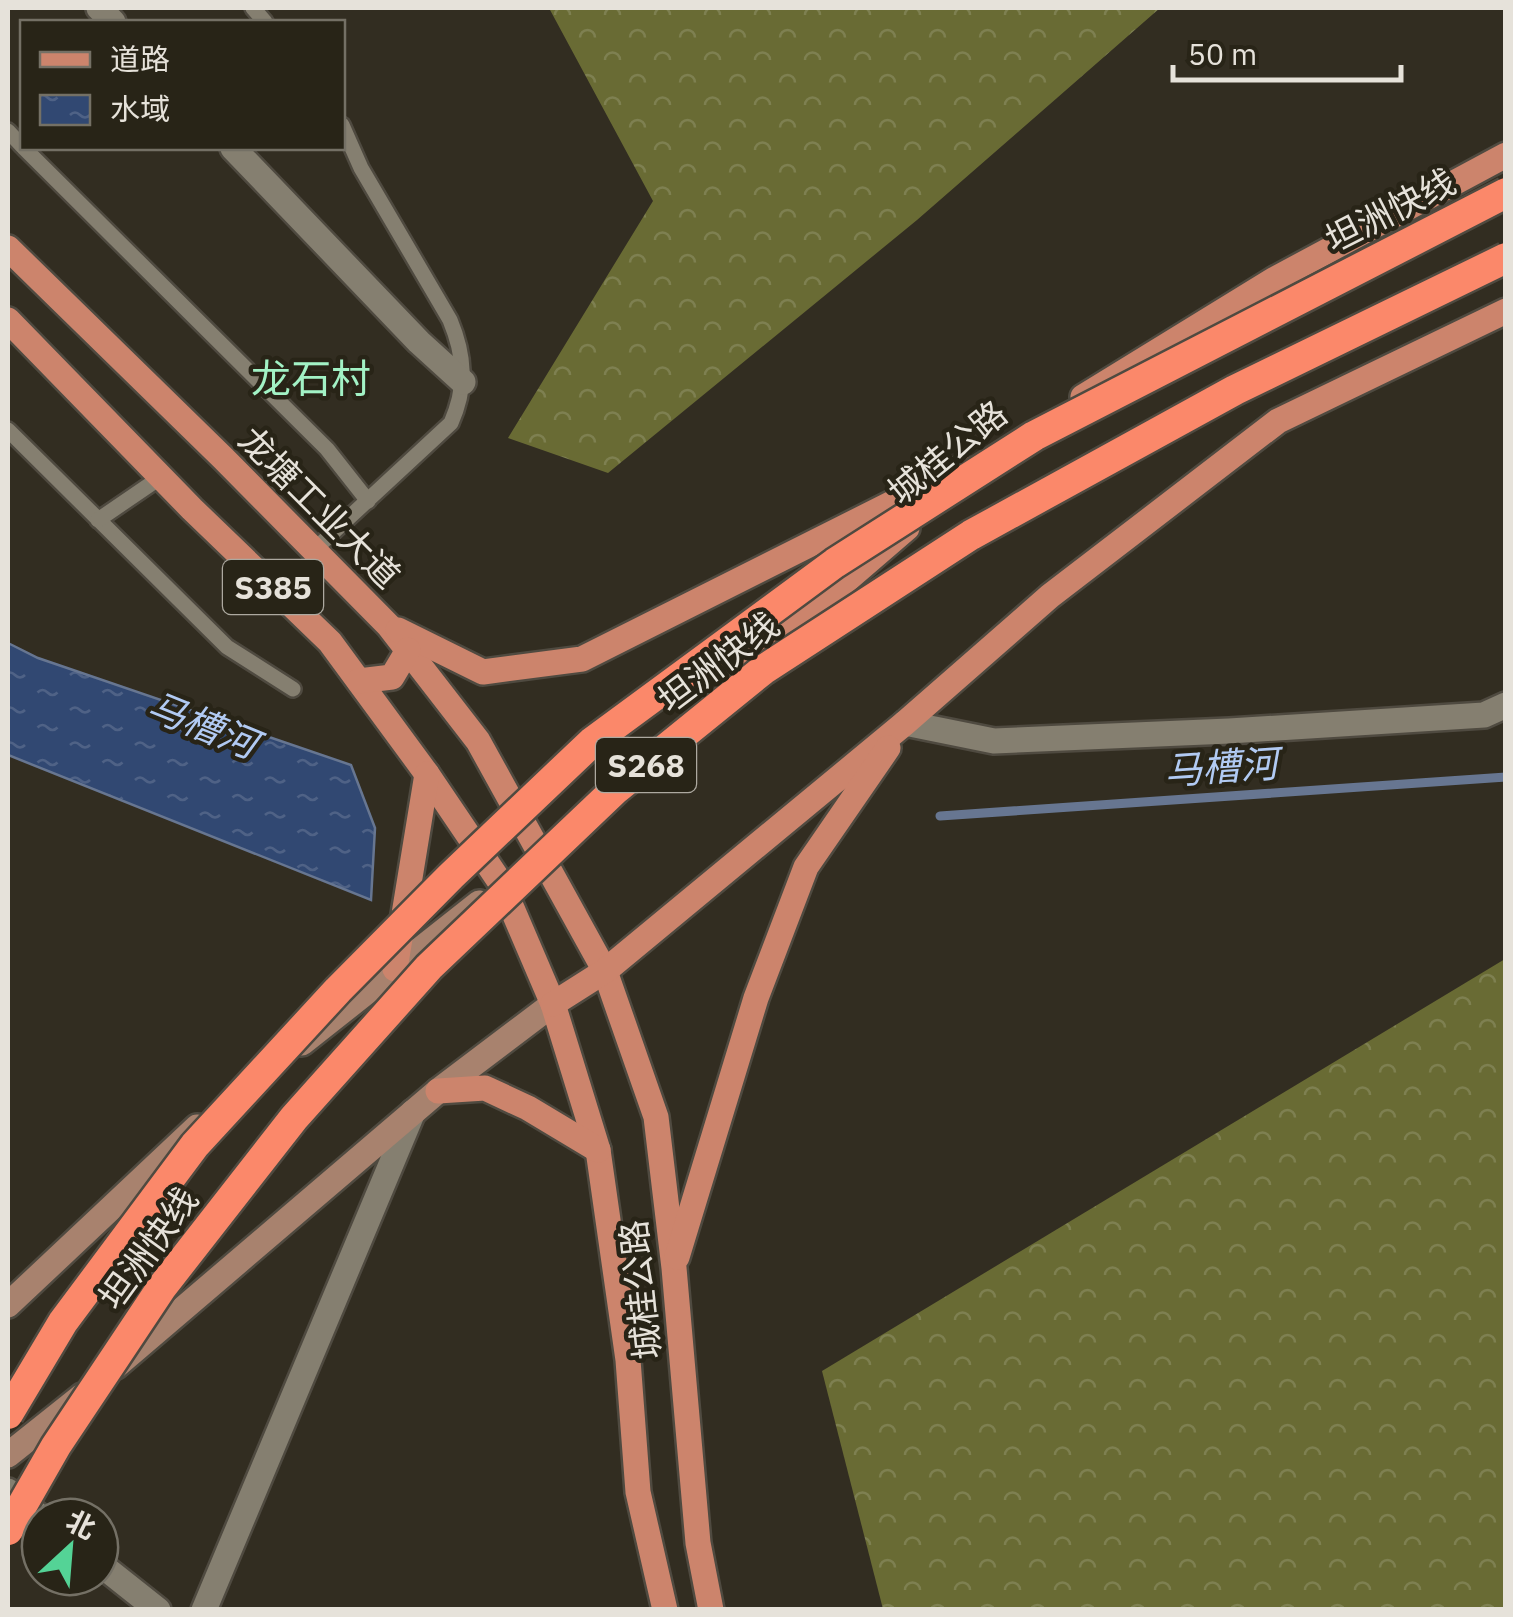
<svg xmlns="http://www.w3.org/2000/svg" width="1513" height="1617" viewBox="0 0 1513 1617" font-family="'IBM Plex Sans','Noto Sans SC',sans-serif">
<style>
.forest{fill:url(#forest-crowns)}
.water{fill:url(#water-ripples);stroke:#677691;stroke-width:2.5}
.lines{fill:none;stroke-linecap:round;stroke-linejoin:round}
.stream{stroke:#677691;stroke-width:9}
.lane-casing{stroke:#4f4a40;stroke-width:20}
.street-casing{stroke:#4f4a40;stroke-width:30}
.secondary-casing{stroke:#4f4a40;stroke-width:30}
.primary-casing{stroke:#4f4a40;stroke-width:30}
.lane{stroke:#857f70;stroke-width:15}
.street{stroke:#857f70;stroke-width:25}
.secondary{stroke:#a8826e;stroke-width:25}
.primary{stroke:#cc846c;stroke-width:25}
.highway-bridge-casing{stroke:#4f4a40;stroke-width:35;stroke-linecap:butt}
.highway-bridge{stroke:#fb886a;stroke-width:30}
.labels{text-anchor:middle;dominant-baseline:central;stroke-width:9;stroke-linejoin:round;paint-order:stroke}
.shield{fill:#282417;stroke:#ada9a0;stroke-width:2.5}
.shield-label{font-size:32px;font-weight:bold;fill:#e6e2da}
.street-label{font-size:35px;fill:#e6e2da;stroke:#282417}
.water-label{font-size:38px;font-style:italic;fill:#b1caf3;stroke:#282417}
.quarter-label{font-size:40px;fill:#a2f2c5;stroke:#282417}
</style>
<defs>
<pattern id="forest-crowns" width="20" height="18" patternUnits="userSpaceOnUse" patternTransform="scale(2.5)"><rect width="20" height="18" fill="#696b34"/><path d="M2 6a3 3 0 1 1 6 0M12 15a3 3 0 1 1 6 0" fill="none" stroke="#7e8051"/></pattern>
<pattern id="water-ripples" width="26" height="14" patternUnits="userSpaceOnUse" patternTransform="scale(2.5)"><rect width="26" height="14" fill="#314872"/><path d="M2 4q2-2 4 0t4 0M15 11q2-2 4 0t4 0" fill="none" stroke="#4f6286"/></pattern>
</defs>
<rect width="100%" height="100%" fill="#322d21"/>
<g class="forest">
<polygon points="549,8 1160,8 917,220 608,473 508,438 653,201"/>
<polygon points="1505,959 1505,1609 883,1609 822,1371"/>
</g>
<polygon class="water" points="8,643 38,658 351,765 375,828 371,900 8,755"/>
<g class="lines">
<polyline class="stream" points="940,816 1506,777"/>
<g class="lane-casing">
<g id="lane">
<polyline points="253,8 265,22"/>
<polyline points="8,131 22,146"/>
<polyline points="24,148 327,449 368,501"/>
<polyline points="8,430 227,647 293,689"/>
<polyline points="98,520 161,477"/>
<path d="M314,550L451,423C467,387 465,356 450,320L361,168L342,125"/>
</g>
</g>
<g class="street-casing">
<g id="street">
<polyline points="99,8 113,22"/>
<polyline points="233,148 419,342 463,382"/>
<polyline points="905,723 994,741 1229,731 1484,715 1506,705"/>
<polyline points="8,1491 40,1517"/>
<polyline points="100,1564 158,1610"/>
<polyline points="204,1610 413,1112"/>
</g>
</g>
<g class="secondary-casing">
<g id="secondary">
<polyline points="302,1043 479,903"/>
<polyline points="8,1305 197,1127"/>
<polyline points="116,1366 438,1091 553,1004"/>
<polyline points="8,1455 82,1396"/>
</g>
</g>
<g class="primary-casing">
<g id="primary">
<polyline points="8,248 223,458 389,626 478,741 605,971 656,1117 674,1268 698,1543 711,1610"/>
<polyline points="8,320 192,509 330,642 427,774 502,885 553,1004 598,1150 628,1360 638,1492 665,1610"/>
<polyline points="1083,397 1275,279 1506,155"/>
<polyline points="398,630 483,672 582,659 962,468"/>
<polyline points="741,671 907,528"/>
<polyline points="359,681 392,677 408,650"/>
<polyline points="395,969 427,774"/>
<polyline points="553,1004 605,971 905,723 1050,596 1278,421 1506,311"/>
<polyline points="438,1091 485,1088 528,1108 598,1150"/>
<polyline points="677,1257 756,998 806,867 888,748"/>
</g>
</g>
<use href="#lane" class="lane"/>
<use href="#street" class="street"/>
<use href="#secondary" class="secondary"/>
<use href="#primary" class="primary"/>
<g class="highway-bridge-casing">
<g id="highway-bridge">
<polyline points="8,1414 63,1322 195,1145 338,990 451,876 592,742 835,563 1034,436 1506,193"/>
<polyline points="8,1530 56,1446 162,1287 294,1118 429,967 616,789 763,670 971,535 1235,390 1506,258"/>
</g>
</g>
<use href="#highway-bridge" class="highway-bridge"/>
</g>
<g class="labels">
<g class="shield">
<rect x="223" y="560" width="100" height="54" rx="8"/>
<rect x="596" y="738" width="100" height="54" rx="8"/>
</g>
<g class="shield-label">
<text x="273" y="587">S385</text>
<text x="646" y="765">S268</text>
</g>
<g class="street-label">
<text transform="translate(1390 210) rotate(-27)">坦洲快线</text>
<text transform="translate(947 452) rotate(-39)">城桂公路</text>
<text transform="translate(320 507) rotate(45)">龙塘工业大道</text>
<text transform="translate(718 662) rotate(-37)">坦洲快线</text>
<text transform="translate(148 1248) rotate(-54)">坦洲快线</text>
<text transform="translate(640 1290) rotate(-96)">城桂公路</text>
</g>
<g class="water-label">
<text transform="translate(203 724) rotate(22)">马槽河</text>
<text transform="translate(1221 766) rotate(-4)">马槽河</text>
</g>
<g class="quarter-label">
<text x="311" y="378">龙石村</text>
</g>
</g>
<rect width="1513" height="1617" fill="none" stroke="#e6e2da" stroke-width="20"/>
<rect x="20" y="20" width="325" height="130" fill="#282417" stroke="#747065" stroke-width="2.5"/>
<rect x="40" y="52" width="50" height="15" fill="#cc846c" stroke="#747065" stroke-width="2.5"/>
<text x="110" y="70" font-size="30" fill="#e6e2da">道路</text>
<rect x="40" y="95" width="50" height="30" fill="url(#water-ripples)" stroke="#747065" stroke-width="2.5"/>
<text x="110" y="120" font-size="30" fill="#e6e2da">水域</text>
<g transform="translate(70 1547) rotate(26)"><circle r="48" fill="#282417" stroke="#747065" stroke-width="2.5"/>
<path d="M0-8L18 38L0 25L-18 38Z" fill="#54d396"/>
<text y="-15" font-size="28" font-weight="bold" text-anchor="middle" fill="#e6e2da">北</text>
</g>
<path d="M1173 65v15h228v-15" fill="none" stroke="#e6e2da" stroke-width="5"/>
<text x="1188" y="65" font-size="30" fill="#e6e2da" stroke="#282417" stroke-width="8" paint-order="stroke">50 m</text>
</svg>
